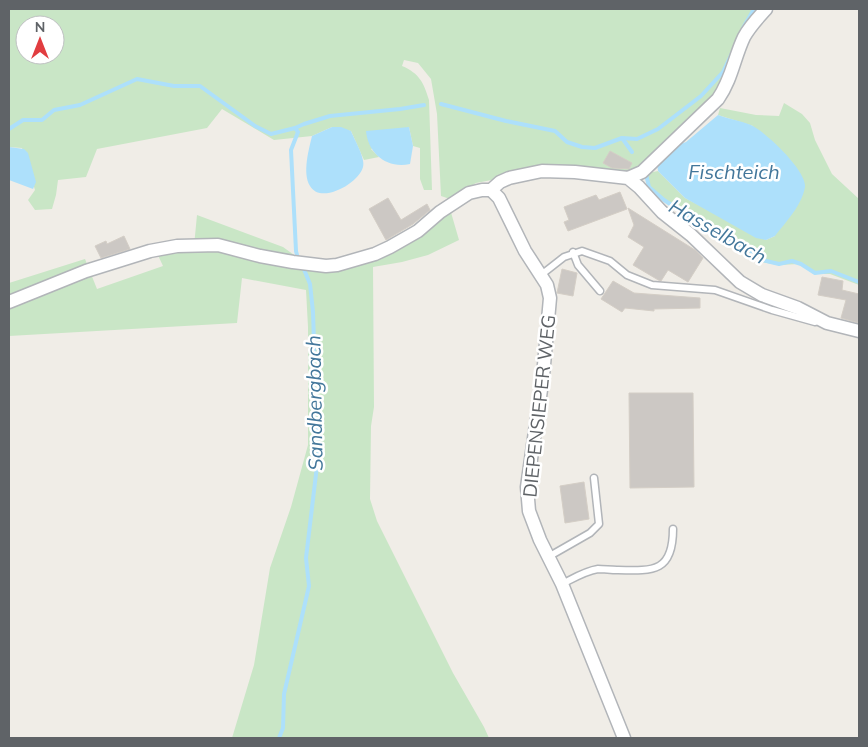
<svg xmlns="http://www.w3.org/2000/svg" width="868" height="747" viewBox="0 0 868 747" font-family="Mulish,sans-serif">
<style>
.green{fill:#c9e6c6;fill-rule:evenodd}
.water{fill:#ade0fb}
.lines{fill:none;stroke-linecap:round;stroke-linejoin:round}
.stream{stroke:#ade0fb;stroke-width:4}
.building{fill:#ccc8c4;stroke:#d4cec6}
.lane-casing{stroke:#b2b5b9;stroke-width:9}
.street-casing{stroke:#b2b5b9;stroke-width:15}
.lane{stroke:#fff;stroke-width:6}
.street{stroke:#fff;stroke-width:12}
.labels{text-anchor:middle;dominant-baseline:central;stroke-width:5;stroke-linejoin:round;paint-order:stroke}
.street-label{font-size:19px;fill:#5f6367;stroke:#fff}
.water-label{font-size:20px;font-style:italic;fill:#43779b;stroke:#fff}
</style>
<rect width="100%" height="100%" fill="#f0ede7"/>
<g class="green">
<path d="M9,9H762L718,94L670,142L627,176L507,177L476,183L450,199L441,196L437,114L431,79L418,63L404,60L402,66C419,73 424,83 429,100L432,190H424L420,179V148L413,146L409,127L371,149L379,157L364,160L351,131L332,127L312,136L274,140L222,109L207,128L97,149L86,177L58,180L56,195L52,209L35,210L28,200L35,190L22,148L9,147ZM25,25H55V55H25Z"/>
<polygon points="784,103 802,114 810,123 815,140 832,174 859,199 859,285 830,274 814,274 799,264 779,265 761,262 749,252 663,201 648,184 643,174 658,171 685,198 766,240 775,236 753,126 718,115 720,108 756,115 779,116"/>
<polygon points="450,209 459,240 428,255 402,262 373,267 374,407 371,426 370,499 377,521 453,673 484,727 489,738 232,738 254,665 270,568 291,507 308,445 308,327 306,290 242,278 237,323 9,336 9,283 85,259 97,289 163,266 157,253 194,246 197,215 283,247 311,267 361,262"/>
</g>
<g class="water">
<path d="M718,115C729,119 741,121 751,125C766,132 807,171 805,187C802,205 786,222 775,236L766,240L756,238L685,198L658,171L657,164L675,146L686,142Z"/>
<path d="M332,127H341L351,131C354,139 366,159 363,167C359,183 321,205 310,186C302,173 309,149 312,136Z"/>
<path d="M409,127L413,146L410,164C386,169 368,153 366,131Z"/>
<polygon points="9,147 24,149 28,153 36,182 33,189 9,180"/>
</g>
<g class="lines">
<g class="stream">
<polyline points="743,28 754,9"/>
<polyline points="441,104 506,121 555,131 567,142 582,147 595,148 622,138 632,152"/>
<polyline points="295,128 298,132 291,150 296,251 298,259"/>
<polyline points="9,129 23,120 42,120 54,110 80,105 137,79 174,86 200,86 255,126 271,134 295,128 304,124 330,116 400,109 424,105"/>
<polyline points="622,138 637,139 658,129 701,96 723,72 732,53"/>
<polyline points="646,174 649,187 664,200 711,231 751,251 762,260 779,264 792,261 801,264 815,273 831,271 859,282"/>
<polyline points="279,738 283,728 284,694 309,586 306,558 319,449 313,407 314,342 313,312 310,284 303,267"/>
</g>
</g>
<g class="building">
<polygon points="610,151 632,163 629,169 612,168 603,163"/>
<polygon points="620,192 627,209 568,231 564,222 569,220 564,207 596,195 599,200"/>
<polygon points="388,198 401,220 427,204 430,210 413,224 386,240 369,209"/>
<polygon points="628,208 695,250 703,258 688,282 668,270 661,281 660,281 633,265 644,247 628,237 634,225"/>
<polygon points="124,236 130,249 101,258 95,246 106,241 107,244"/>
<polygon points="562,269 577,273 573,296 557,293"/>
<polygon points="822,277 843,281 842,290 859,294 859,323 841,318 846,300 818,295"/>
<polygon points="613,281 634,293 700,298 700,308 654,309 654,311 625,308 622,312 601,299"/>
<polygon points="629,393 693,393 694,487 630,488"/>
<polygon points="584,482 589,519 565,523 560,486"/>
</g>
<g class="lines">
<g class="lane-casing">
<g id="lane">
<polyline points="573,252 578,265 600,291"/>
<polyline points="541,275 564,257 582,251 610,261 627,275 652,285 715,290 772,310 815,322"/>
<polyline points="548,557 590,533 599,524 594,478"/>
<path d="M562,584C574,578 585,571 598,569C604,569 611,570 617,570C654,571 673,572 673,529"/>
</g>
</g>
<g class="street-casing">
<g id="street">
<path d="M628,178L642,172L718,99C732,79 734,58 744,37C750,26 758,18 766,9"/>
<polyline points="491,190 499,198 525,251 547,285 550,298 543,376 527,487 529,511 540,540 562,584 624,738"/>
<polyline points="9,302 86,271 150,251 177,246 218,245 260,256 293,262 326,266 337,265 375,254 390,247 418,231 440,212 469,193 482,190 491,190 500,182 509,178 542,171 575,172 628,178 639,187 662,212 691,235 740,282 762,295 798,308 827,323 859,331"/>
</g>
</g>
<use href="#lane" class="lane"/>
<use href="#street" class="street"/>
</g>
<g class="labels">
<g class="street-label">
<text transform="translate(539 406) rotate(-84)">DIEPENSIEPER WEG</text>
</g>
<g class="water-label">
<text x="734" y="171">Fischteich</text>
<text transform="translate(718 231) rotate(30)">Hasselbach</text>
<text transform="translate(314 403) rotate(-91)">Sandbergbach</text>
</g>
</g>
<rect width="868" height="747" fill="none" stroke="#5f6367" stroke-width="20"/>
<g transform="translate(40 40)"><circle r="24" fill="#ffffff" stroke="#bfc1c2"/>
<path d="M0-4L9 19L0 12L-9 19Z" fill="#e13d40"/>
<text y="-8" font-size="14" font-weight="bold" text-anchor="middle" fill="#5f6367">N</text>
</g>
</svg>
